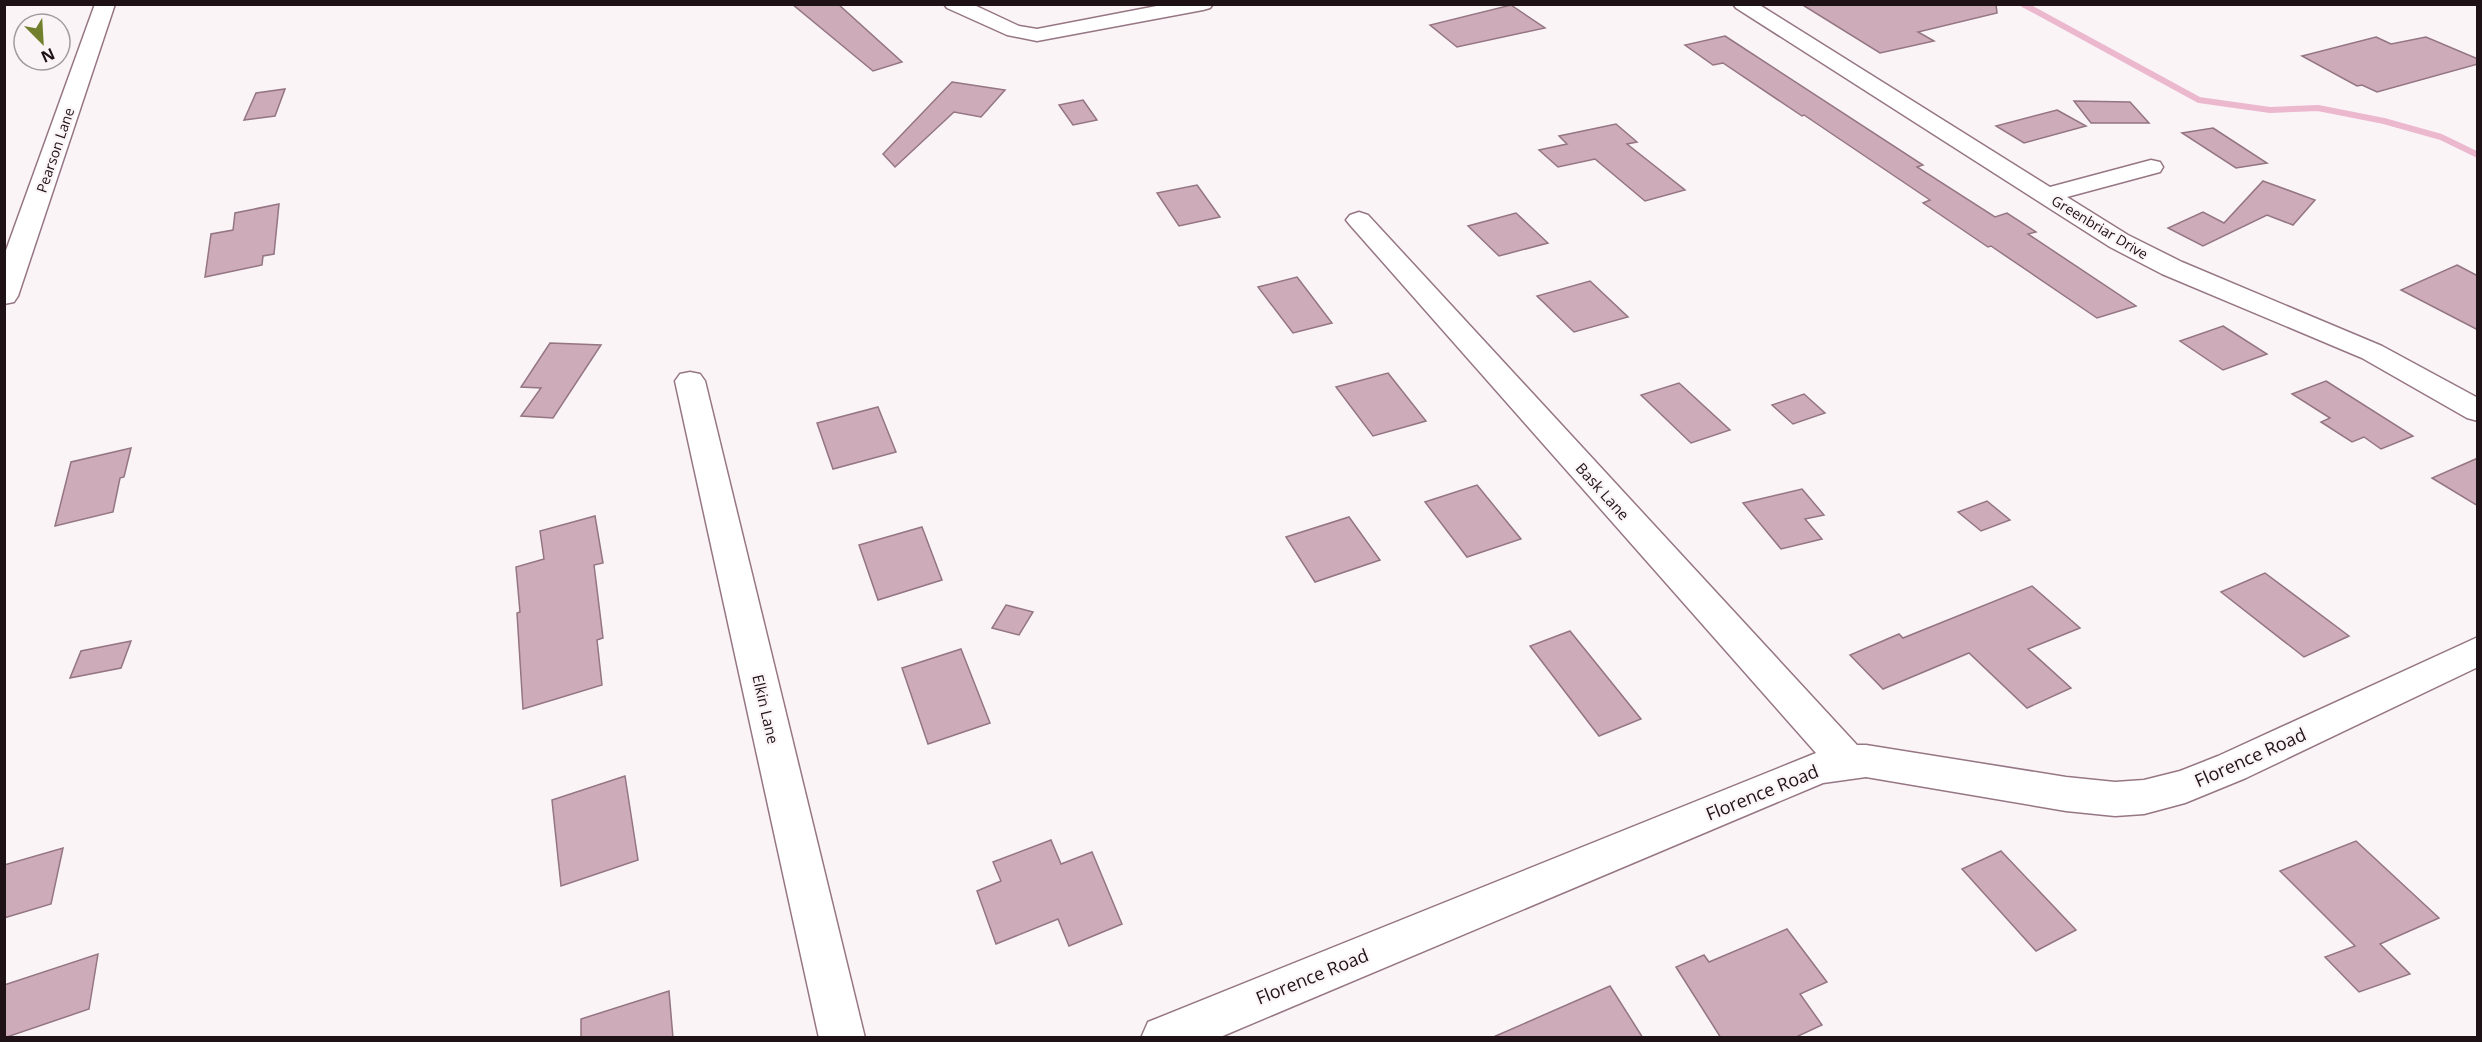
<svg xmlns="http://www.w3.org/2000/svg" width="2482" height="1042" viewBox="0 0 2482 1042" font-family="'Open Sans',sans-serif">
<style>
.lines{fill:none;stroke-linecap:round;stroke-linejoin:round}
.stream{stroke:#ebb8ce;stroke-width:6}
.building{fill:#cdabb9;stroke:#947582;stroke-width:1.5}
.street-casing{stroke:#967684;stroke-width:3}
.secondary-casing{stroke:#967684;stroke-width:3}
.street{fill:#fff;fill-rule:evenodd}
.secondary{fill:#fff;fill-rule:evenodd}
.labels{text-anchor:middle;dominant-baseline:central;stroke-width:4.5;stroke-linejoin:round;paint-order:stroke}
.far-street-label{font-size:14px;fill:#1e1217;stroke:#fbf4f7}
.street-label{font-size:15px;fill:#1e1217;stroke:#fbf4f7}
.near-street-label{font-size:18px;fill:#1e1217;stroke:#fbf4f7}
</style>
<rect width="100%" height="100%" fill="#fbf4f7"/>
<g class="lines">
<polyline class="stream" points="2023,4 2199,100 2270,110 2318,108 2384,121 2441,137 2478,155"/>
</g>
<g class="building">
<polygon points="792,4 838,4 902,62 873,71"/>
<polygon points="1801,4 1996,4 1997,13 1918,32 1934,41 1880,53"/>
<polygon points="1511,5 1545,28 1457,47 1430,25"/>
<polygon points="1725,36 1923,165 1917,167 1995,217 2007,213 2036,232 2028,234 2136,306 2097,318 1991,246 1988,247 1923,203 1930,200 1804,115 1802,116 1723,63 1713,65 1685,45"/>
<polygon points="2376,37 2391,44 2426,37 2478,59 2478,64 2377,92 2362,85 2357,86 2302,56"/>
<polygon points="952,82 1005,90 981,117 954,112 895,167 883,154"/>
<polygon points="285,89 275,116 244,120 256,93"/>
<polygon points="1083,100 1097,120 1073,125 1059,105"/>
<polygon points="2074,101 2130,102 2149,123 2091,123"/>
<polygon points="2057,110 2086,126 2024,143 1996,126"/>
<polygon points="1616,124 1637,142 1627,144 1685,190 1645,201 1595,159 1558,167 1539,150 1567,144 1559,136"/>
<polygon points="2213,128 2267,163 2236,168 2182,133"/>
<polygon points="2263,181 2315,200 2293,225 2267,215 2203,246 2168,228 2203,212 2224,223"/>
<polygon points="1197,185 1220,217 1179,226 1157,193"/>
<polygon points="279,204 274,254 263,256 262,265 205,277 211,234 233,230 235,213"/>
<polygon points="1516,213 1548,243 1499,256 1468,226"/>
<polygon points="2457,265 2478,276 2478,330 2401,290"/>
<polygon points="1297,277 1332,323 1293,333 1258,287"/>
<polygon points="1590,281 1628,317 1574,332 1537,296"/>
<polygon points="2223,326 2267,354 2223,370 2180,341"/>
<polygon points="550,343 601,345 553,418 521,416 541,388 521,387"/>
<polygon points="1388,373 1426,421 1373,436 1336,387"/>
<polygon points="2326,381 2413,436 2381,449 2364,437 2352,442 2321,422 2330,418 2292,394"/>
<polygon points="1679,383 1730,430 1691,443 1641,395"/>
<polygon points="1804,394 1825,413 1793,424 1772,405"/>
<polygon points="878,407 896,452 833,469 817,423"/>
<polygon points="131,448 124,477 120,478 113,512 55,526 71,462"/>
<polygon points="2478,458 2478,506 2432,478"/>
<polygon points="1477,485 1521,539 1467,557 1425,502"/>
<polygon points="1802,489 1824,515 1805,519 1822,539 1781,549 1743,503"/>
<polygon points="1987,501 2010,520 1981,531 1958,512"/>
<polygon points="595,516 603,563 594,565 603,638 597,640 602,685 523,709 517,613 520,612 516,567 544,559 540,531"/>
<polygon points="1349,517 1380,560 1315,582 1286,537"/>
<polygon points="922,527 942,580 878,600 859,545"/>
<polygon points="2265,573 2349,636 2304,657 2221,592"/>
<polygon points="2032,586 2080,628 2028,649 2071,688 2027,708 1969,653 1883,689 1850,655 1899,634 1903,638"/>
<polygon points="1006,605 1033,612 1019,635 992,628"/>
<polygon points="1570,631 1641,719 1599,736 1530,646"/>
<polygon points="131,641 121,668 70,678 81,651"/>
<polygon points="961,649 990,723 928,744 902,668"/>
<polygon points="625,776 638,860 561,886 552,800"/>
<polygon points="1051,840 1061,864 1092,852 1122,924 1069,946 1058,919 996,944 977,891 1001,881 993,862"/>
<polygon points="2356,841 2439,918 2380,944 2410,974 2359,992 2325,957 2355,946 2280,871"/>
<polygon points="63,848 51,904 4,918 4,865"/>
<polygon points="2001,851 2076,930 2036,951 1962,869"/>
<polygon points="1787,929 1827,982 1800,994 1822,1025 1794,1038 1721,1038 1676,967 1704,955 1709,962"/>
<polygon points="98,954 89,1009 4,1038 4,985"/>
<polygon points="1610,986 1643,1038 1491,1038"/>
<polygon points="669,991 673,1038 581,1038 581,1019"/>
</g>
<g class="lines">
<g class="street-casing">
<g id="street">
<polygon points="944,4 972,4 1019,26 1037,29 1167,4 1213,4 1210,8 1203,10 1037,41 1007,35 947,8"/>
<polygon points="1733,4 1758,4 2050,187 2151,160 2160,162 2163,167 2160,172 2067,197 2128,235 2182,262 2382,346 2478,398 2478,421 2467,418 2362,358 2162,274 2110,247 1736,8"/>
<polygon points="1359,212 1368,215 1857,745 1866,745 2066,777 2115,782 2144,780 2180,771 2218,756 2478,637 2478,667 2246,778 2185,803 2144,814 2115,816 2066,811 1866,777 1823,783 1218,1038 1141,1038 1148,1022 1816,753 1350,225 1346,220 1350,215"/>
<polygon points="690,372 700,374 705,381 865,1038 819,1038 675,381 680,374"/>
</g>
</g>
<g class="secondary-casing">
<polygon id="secondary" points="95,4 115,4 18,296 14,302 4,304 4,256"/>
</g>
<use href="#street" class="street"/>
<use href="#secondary" class="secondary"/>
</g>
<g class="labels">
<g class="far-street-label">
<text transform="translate(55 150) rotate(-71)">Pearson Lane</text>
<text transform="translate(2100 227) rotate(31)">Greenbriar Drive</text>
</g>
<g class="street-label">
<text transform="translate(1603 491) rotate(48)">Bask Lane</text>
<text transform="translate(766 709) rotate(77)">Elkin Lane</text>
</g>
<g class="near-street-label">
<text transform="translate(2250 757) rotate(-24)">Florence Road</text>
<text transform="translate(1762 792) rotate(-22)">Florence Road</text>
<text transform="translate(1312 976) rotate(-22)">Florence Road</text>
</g>
</g>
<rect width="2482" height="1042" fill="none" stroke="#1e1217" stroke-width="12"/>
<g transform="translate(42 42) rotate(156)"><circle r="28" fill="#fbf4f7" stroke="#a39a9d" stroke-width="1.5"/>
<path d="M0-4.5L10 22L0 15L-10 22Z" fill="#727f2d"/>
<text y="-9" font-size="16" font-weight="bold" text-anchor="middle" fill="#1e1217">N</text>
</g>
</svg>
